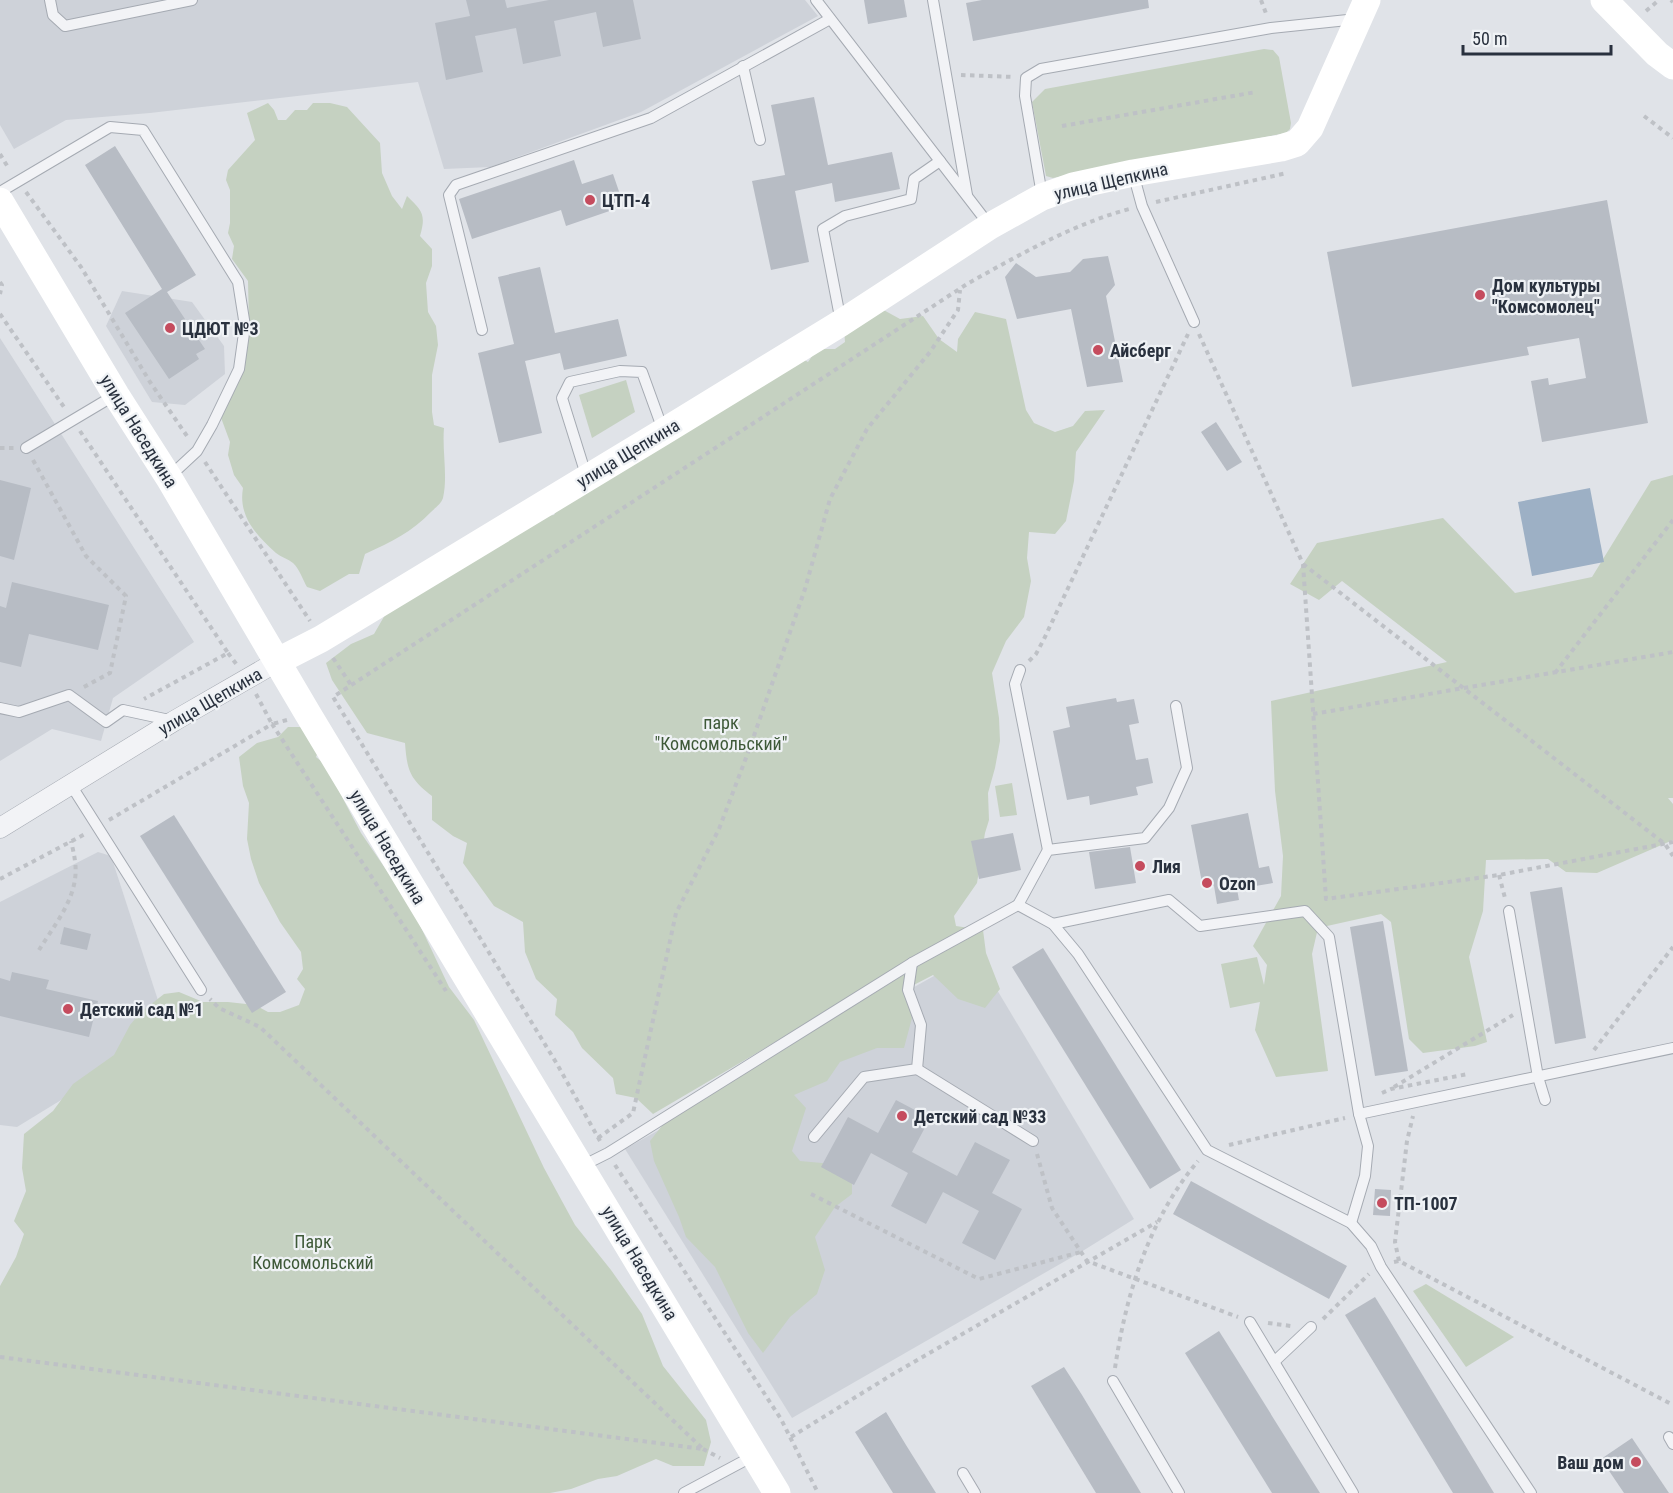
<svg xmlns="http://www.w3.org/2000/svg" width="1673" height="1493" viewBox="0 0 1673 1493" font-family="'Roboto Condensed',sans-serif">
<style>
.built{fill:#ced2d9}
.green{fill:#c5d1c1}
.water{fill:#9db0c5}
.building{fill:#b7bcc4}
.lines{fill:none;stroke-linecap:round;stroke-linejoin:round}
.lane-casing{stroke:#a5aab2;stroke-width:12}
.street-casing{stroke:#a5aab2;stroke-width:21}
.path{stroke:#bec1c6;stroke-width:4;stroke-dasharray:4.5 4.5;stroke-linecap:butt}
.lane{stroke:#f2f3f6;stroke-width:10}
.street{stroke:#f2f3f6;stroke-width:20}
.secondary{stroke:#fff;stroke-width:27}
.poi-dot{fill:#c54c5e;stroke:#eff2f5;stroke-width:2}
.labels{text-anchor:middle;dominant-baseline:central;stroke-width:4.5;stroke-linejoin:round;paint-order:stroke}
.street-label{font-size:18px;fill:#29313e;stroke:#eff2f5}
.poi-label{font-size:18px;font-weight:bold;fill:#29313e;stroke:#eff2f5;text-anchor:start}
.park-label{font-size:18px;fill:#3e5938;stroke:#eff2f5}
</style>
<rect width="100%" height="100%" fill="#e0e3e8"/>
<g class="built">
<polygon points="0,0 805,0 818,16 641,112 490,167 444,169 418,82 150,113 66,120 14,149 0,125"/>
<polygon points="122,291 192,302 224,346 225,374 185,405 152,402 106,326"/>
<polygon points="0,338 194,642 113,698 101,741 52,729 0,761"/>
<polygon points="98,852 111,856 169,1034 17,1127 0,1125 0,902"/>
<polygon points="975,953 1134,1219 1081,1252 792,1418 625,1149"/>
</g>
<g class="green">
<polygon points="1264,49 1273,50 1279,57 1291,123 1290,129 1286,133 1053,178 1046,176 1032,102 1045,89"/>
<path d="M268,103L274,110L278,120H286L295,110H307L313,103H330L347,107L380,143L382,173L392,196L402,209L407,196C423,211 426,215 420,236L432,249V266L426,283L428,312L436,326L438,345L432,375V412L434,425L444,428C442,451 448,476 443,498C441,504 436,507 431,512C412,532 391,542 365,554L359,574H349L320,591L307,587C303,580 299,568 293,563C288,559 281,557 276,553C256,535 238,516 243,488L234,475L228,455L230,442L220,415L249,326L248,281L232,259L234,246L228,233L230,223V190L226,180L228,170L255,140L247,113Z"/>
<path d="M869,302L900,319L923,316L939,339L957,352L958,339L975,312L1006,319L1026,410L1034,423L1055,432L1073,426L1085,411L1105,410L1076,452L1074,481L1066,521L1055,534L1029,532L1027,558L1031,581L1024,617L1006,641L992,673L999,718L1000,741L995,768L988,793L989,820L985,833L977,883L954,916L956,926L969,928L653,1114L636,1098L616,1094L613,1078L582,1048L573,1032L555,1015L557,999L536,979L525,952L523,922L494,906L463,863L467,843L453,836L432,820V796C410,779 407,771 405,743L367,733L332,680L326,663L351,644L374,634L397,594L525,518L554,515L565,495L796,355L808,362L817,349H835L845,342L844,329Z"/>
<polygon points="626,380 635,412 592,438 579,395"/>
<polygon points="1673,475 1673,798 1668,798 1673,804 1673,840 1597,873 1566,872 1548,859 1486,860 1483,911 1469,957 1487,1042 1475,1046 1423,1053 1409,1039 1391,922 1381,914 1318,928 1312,954 1328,1071 1276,1077 1255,1030 1260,1002 1230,1008 1221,964 1257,957 1264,985 1267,965 1253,946 1281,896 1283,856 1275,791 1271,701 1447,662 1342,581 1319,600 1290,584 1317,543 1443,518 1515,593 1592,577 1651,481"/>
<polygon points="288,727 311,727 320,747 316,757 332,770 340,793 361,833 411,906 449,987 474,1020 544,1168 575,1225 611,1270 642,1314 663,1366 706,1420 711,1442 704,1466 673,1466 656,1459 617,1476 598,1479 571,1489 550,1493 0,1493 0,1286 16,1257 24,1234 14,1221 26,1191 22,1168 24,1134 53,1111 73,1084 114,1055 130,1025 141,1012 164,994 179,992 203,1002 228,1002 255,1005 268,1012 280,1012 299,1005 305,989 297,979 303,969 301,952 280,922 259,883 251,859 247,839 249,803 243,786 239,757 257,743 278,737"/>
<polygon points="1012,783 1017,815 1000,817 995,786"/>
<polygon points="978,929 983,930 986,953 1000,989 985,1008 958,999 933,975 906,989 912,1018 904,1048 877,1048 840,1062 827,1081 794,1095 806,1108 792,1151 800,1161 833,1164 852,1171 852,1194 835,1207 815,1237 825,1270 817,1294 790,1317 763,1353 748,1333 715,1267 686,1237 679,1217 654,1161 650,1141 665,1122"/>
<polygon points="1426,1284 1514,1337 1466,1367 1413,1291"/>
</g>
<polygon class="water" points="1590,488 1604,562 1532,576 1518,502"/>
<g class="building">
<polygon points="466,0 505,0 507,8 549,0 633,0 641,39 603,47 596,12 554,21 561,56 523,64 516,28 475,36 483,72 446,80 435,23 470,16"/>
<polygon points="864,0 904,0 907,17 868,24"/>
<polygon points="982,0 1148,0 1149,8 973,41 966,3"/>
<polygon points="814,97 828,165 892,152 900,189 835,202 832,183 795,191 809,262 771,270 752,181 785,175 771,105"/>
<polygon points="115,146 196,275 167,292 205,349 196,354 199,359 169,379 125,313 162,289 85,165"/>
<polygon points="574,160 582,184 613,174 624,206 566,226 561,210 472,239 459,199"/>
<polygon points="1607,200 1648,423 1542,442 1531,381 1548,378 1549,385 1586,378 1579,338 1527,347 1529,355 1352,387 1327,252"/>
<polygon points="1108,256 1115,285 1106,296 1123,382 1087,387 1071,309 1017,319 1005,277 1016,263 1036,277 1070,272 1083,259"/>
<polygon points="540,267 555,333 618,319 627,356 564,370 560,353 525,361 542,433 499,443 478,353 514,344 498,277"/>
<polygon points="1216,422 1242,462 1227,471 1201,432"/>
<polygon points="0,480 31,488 14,560 0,556"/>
<polygon points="12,582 109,605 98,650 29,634 21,667 0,662 0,606 6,608"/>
<polygon points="1116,698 1117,702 1134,699 1139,723 1129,725 1136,760 1148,758 1153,783 1136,787 1138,795 1090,805 1089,796 1067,800 1053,731 1070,727 1066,707"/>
<polygon points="1248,813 1259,868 1269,866 1273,883 1237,889 1239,900 1217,904 1214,886 1203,888 1191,825"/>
<polygon points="174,815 286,992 252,1013 140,836"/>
<polygon points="1013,833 1021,870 979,879 971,841"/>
<polygon points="1130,847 1136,883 1095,889 1089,852"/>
<polygon points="1562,887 1586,1038 1555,1044 1530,892"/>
<polygon points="1383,921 1408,1071 1375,1076 1350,927"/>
<polygon points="64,927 91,934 87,950 60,944"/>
<polygon points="1043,948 1181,1170 1150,1189 1012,967"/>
<polygon points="12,972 49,980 46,989 98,1001 89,1037 0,1016 0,978 10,981"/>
<polygon points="896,1100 930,1118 912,1152 957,1176 975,1142 1010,1160 992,1193 1022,1209 995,1260 962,1243 979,1211 943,1192 926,1224 891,1206 908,1173 871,1153 854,1185 821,1167 848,1117 878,1133"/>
<polygon points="1191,1181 1347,1266 1329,1299 1173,1214"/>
<polygon points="1375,1189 1391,1190 1390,1216 1373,1215"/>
<polygon points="1375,1297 1388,1318 1494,1493 1453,1493 1345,1315"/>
<polygon points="1219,1331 1236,1358 1320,1493 1272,1493 1185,1353"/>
<polygon points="1064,1367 1082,1395 1141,1493 1096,1493 1031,1386"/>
<polygon points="886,1412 906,1445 936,1493 893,1493 855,1432"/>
<polygon points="1632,1438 1669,1493 1624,1493 1601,1459"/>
</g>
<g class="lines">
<g class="lane-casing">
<g id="lane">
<polyline points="50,0 53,15 65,26 192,0"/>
<polyline points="816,0 990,226"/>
<polyline points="933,0 967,195"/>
<polyline points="743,66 760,140"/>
<polyline points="1133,173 1142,206 1194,322"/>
<polyline points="0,192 110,127 143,130 238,282 245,326 239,369 212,425 197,451 169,477"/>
<polyline points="1042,195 1025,96 1026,78 1041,69 1271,28 1357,19"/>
<polyline points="841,322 823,229 845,216 911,199 914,179 940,161"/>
<polyline points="482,330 449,195 456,185 651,118 830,19"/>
<polyline points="26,448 115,395"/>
<polyline points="587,478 562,398 570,382 620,371 642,372 663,430"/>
<polyline points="1020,670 1015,684 1048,850"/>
<polyline points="1176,706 1187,768 1169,808 1145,838 1048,850 1018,905 1053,924 1078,954 1207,1150 1351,1223 1371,1246 1381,1267 1531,1493"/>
<polyline points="0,708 19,712 69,695 106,722 123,710 174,721"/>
<polyline points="71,785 201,990"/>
<polyline points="1509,911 1538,1077 1545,1100"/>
<polyline points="1053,924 1169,900 1200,926 1305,911 1329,937 1359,1114 1368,1146 1365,1176 1351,1223"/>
<polyline points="917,1069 1033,1141"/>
<polyline points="1359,1114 1673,1048"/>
<polyline points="814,1137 864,1077 917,1069 921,1025 908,990 912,963"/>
<polyline points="582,1166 608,1153 912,963 1018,905"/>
<polyline points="1250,1322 1353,1493"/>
<polyline points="1275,1361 1311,1327"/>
<polyline points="1113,1381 1179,1493"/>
<polyline points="1669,1437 1673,1444"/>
<polyline points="963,1473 975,1493"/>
<polyline points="684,1493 755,1455"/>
</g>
</g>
<g class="street-casing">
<polyline id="street" points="0,828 174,721 278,661"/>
</g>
<g class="path">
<polyline points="1261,0 1267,16"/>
<polyline points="1671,0 1673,2"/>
<polyline points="1646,11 1659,0"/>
<polyline points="961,75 1014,77"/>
<polyline points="1644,116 1673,138"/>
<polyline points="1062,126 1256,92"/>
<polyline points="0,154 9,169"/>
<polyline points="26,192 81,267 150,382 189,439"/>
<polyline points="1156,202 1287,173"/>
<polyline points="0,282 2,285 0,294"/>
<polyline points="0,314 66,410"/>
<polyline points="1199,334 1303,564 1326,899 1499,875 1673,842"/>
<polyline points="80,431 228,653 144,699"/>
<polyline points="0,448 14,448"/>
<polyline points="33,460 86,556 126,596 110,673 82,688"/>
<polyline points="205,462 310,621"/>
<polyline points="1303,564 1665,844 1673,856"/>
<polyline points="228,653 237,665"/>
<polyline points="333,658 351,685"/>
<polyline points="1029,661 1036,654 1044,639 1188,334"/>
<polyline points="1555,673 1673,520"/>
<polyline points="256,694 272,724 287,720"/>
<polyline points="1313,714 1673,652"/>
<polyline points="109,820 272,724 446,991"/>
<polyline points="1499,875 1505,898"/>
<polyline points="0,879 87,833"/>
<path d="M39,950C52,929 72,904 75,879C77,866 74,854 71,841"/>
<polyline points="1594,1050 1673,947"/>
<polyline points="1394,1087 1513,1015"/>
<polyline points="1382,1093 1391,1089 1468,1074"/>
<polyline points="598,1138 633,1113 676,913 719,829 749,750 805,589 830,499 867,429 930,352 958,310 960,290"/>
<path d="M600,1141L557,1064L333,697L967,284C1019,255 1071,225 1129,209"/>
<polyline points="1229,1145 1345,1118"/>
<polyline points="1037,1154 1052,1208 1087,1261 1238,1317"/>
<polyline points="615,1165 781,1419 818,1493"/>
<polyline points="811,1194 979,1279 1081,1252"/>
<polyline points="1399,1261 1395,1242 1407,1141 1413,1116"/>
<polyline points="1394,1262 1399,1261 1673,1405"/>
<polyline points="1323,1319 1369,1274"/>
<polyline points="1268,1323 1291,1326"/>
<polyline points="0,1357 703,1449 260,1027 219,1008 210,999"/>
<path d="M1115,1368C1126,1294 1149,1219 1198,1161"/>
<polyline points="791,1437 893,1374 1157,1222"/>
<polyline points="703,1449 720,1458"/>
</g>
<use href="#lane" class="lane"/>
<use href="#street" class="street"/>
<g class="secondary">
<polyline points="1604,0 1657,54 1673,66"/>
<polyline points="0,201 116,395 169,478 308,714 777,1493"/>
<polyline points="278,661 321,639 663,432 841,323 990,226 1042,197 1073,186 1133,173 1281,148 1297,143 1310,128 1367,0"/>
</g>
</g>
<g class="poi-dot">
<circle cx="590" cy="200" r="6"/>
<circle cx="1480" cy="295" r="6"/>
<circle cx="170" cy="328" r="6"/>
<circle cx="1098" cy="350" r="6"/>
<circle cx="1140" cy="866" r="6"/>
<circle cx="1207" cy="883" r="6"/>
<circle cx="68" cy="1009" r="6"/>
<circle cx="902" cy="1116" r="6"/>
<circle cx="1382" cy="1203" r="6"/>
<circle cx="1636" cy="1462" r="6"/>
</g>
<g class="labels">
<g class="street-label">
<text transform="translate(1111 181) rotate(-13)">улица Щепкина</text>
<text transform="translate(139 431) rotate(58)">улица Наседкина</text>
<text transform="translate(628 453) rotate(-31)">улица Щепкина</text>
<text transform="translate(210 701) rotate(-30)">улица Щепкина</text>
<text transform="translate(388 847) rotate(59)">улица Наседкина</text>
<text transform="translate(640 1263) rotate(59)">улица Наседкина</text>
</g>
<g class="poi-label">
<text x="602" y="200">ЦТП-4</text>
<text x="1492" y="285">Дом культуры<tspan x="1492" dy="21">"Комсомолец"</tspan></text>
<text x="182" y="328">ЦДЮТ №3</text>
<text x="1110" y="350">Айсберг</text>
<text x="1152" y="866">Лия</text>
<text x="1219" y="883">Ozon</text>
<text x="80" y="1009">Детский сад №1</text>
<text x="914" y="1116">Детский сад №33</text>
<text x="1394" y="1203">ТП-1007</text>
<text x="1624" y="1462" text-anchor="end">Ваш дом</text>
</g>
<g class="park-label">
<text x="721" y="722">парк<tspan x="721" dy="21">"Комсомольский"</tspan></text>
<text x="313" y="1241">Парк<tspan x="313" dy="21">Комсомольский</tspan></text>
</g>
</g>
<path d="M1463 45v9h148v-9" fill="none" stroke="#29313e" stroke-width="3"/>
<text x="1472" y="45" font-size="18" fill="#29313e" stroke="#eff2f5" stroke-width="4.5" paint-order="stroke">50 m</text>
</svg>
